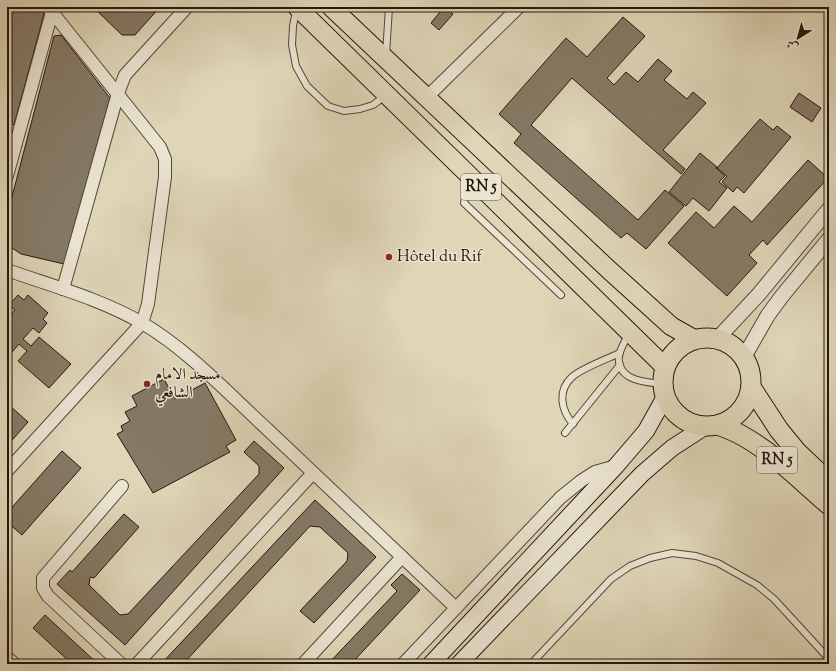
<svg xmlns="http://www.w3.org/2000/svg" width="836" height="671" viewBox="0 0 836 671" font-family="'Sorts Mill Goudy',Amiri,serif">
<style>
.building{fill:#857a66;stroke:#24170d}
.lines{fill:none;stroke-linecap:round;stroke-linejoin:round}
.service-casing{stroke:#534738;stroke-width:8}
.minor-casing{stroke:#534738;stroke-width:14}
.tertiary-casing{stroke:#534738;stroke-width:16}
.secondary-casing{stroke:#24170d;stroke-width:18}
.primary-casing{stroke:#24170d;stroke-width:20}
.trunk-casing{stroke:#24170d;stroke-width:21}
.service{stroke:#eae4d1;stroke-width:6}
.minor{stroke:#eae4d1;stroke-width:12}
.tertiary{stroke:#eae4d1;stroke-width:14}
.secondary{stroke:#eae4d1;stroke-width:16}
.primary{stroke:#dfd6b8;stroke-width:18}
.trunk{stroke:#dfd6b8;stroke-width:19}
.poi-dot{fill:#8f2418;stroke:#eae4d1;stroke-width:1.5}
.labels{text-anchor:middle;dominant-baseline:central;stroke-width:3;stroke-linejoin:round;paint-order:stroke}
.shield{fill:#eae4d1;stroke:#5f5448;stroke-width:1}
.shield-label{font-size:15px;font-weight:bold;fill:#24170d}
.poi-label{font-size:16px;fill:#24170d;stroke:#eae4d1;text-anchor:start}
</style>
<rect width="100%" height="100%" fill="#dfd6b8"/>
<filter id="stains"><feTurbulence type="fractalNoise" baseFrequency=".005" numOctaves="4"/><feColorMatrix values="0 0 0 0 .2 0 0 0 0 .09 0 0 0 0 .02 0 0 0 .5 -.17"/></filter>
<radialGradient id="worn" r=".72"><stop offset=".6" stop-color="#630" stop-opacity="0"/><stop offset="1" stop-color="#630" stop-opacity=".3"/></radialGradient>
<g class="building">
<polygon points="7,7 37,7 44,14 14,125 7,122"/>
<polygon points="93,7 121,7 125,11 129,7 160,7 135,35 122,35"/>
<polygon points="444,7 453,14 439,30 431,23"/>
<polygon points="623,17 645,36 607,78 614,85 626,72 638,82 658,59 672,71 664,80 687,99 693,92 706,103 663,150 685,169 681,174 572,78 531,125 638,220 665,190 684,206 646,249 627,233 621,238 514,143 521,134 499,114 566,38 587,57"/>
<polygon points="61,35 110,98 64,264 21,254 9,246 7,243 7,216 54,36"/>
<polygon points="799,93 821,108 812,122 790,107"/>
<polygon points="760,119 773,130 777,126 791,137 744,193 737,187 733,192 722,182 727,176 717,168"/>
<polygon points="700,153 717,167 716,168 725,176 719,182 727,188 709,211 693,198 686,206 669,192"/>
<polygon points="808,160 828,178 767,245 763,240 749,255 757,263 727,296 668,243 696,212 714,228 734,206 752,222"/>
<polygon points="18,295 24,300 28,295 48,313 43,319 47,323 39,333 33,328 23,339 31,346 39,337 71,364 49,388 18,361 27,351 19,344 7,358 7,319 15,310 9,305"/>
<polygon points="164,379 175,399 205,383 236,440 226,446 230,452 153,493 117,434 123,431 121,426 130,421 125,412 137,406 132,396"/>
<polygon points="9,405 28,422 7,446 7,406"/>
<polygon points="254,441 284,468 125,645 57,584 70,570 72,572 124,514 139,527 94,578 90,577 89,585 120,615 128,614 259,474 259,466 244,452"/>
<polygon points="62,451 81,468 22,535 7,522 7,513"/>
<polygon points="315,500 376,557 314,623 300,611 347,561 348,553 320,527 310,526 183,664 161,664"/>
<polygon points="402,574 420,590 351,664 328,664 397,591 391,585"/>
<polygon points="45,615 98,664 72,664 33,628"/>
</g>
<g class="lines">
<g class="service-casing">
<g id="service">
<polyline points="296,11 293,26 292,45 296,66 307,86 328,106 344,111 360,109 373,105 385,96"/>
<polyline points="386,55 389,7"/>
<polyline points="476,184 465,197 464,203 561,295"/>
<path d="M628,335C625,341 621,348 619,355C616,381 645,382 662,384"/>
<path d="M573,424C561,410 557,391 572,377C582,368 607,359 620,353"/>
<polyline points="565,433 620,365"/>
<polyline points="531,664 611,579 630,566 650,558 672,553 696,556 718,563 757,585 774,599 829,659"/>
</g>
</g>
<g class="minor-casing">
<g id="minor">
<polyline points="426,98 519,7"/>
<polyline points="7,176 52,12"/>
<path d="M7,270C52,286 101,299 142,323C187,349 229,394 267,429C330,489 393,549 456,608"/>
<polyline points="63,289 118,93 125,75 187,7"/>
<polyline points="7,471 142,323 148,304 165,177 165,159 160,147 48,7"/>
<polyline points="121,664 48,596 43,588 43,578 122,486"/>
<polyline points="137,664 313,473"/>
<polyline points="303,664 402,557"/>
<polyline points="403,664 560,498 581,481 595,472 616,466"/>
</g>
</g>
<g class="tertiary-casing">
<g id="tertiary">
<polyline points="718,338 759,294 829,209"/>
<polyline points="744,357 768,315 782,296 829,239"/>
<polyline points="7,659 13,664"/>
</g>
</g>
<g class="secondary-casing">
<g id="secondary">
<polyline points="431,664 616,466 646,431 665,397"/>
<polyline points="459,664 642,474 672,448 706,426"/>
</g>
</g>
<g class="primary-casing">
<g id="primary">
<polyline points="297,7 665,367"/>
<polyline points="331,7 608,269 671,326 694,339"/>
</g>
</g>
<g class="trunk-casing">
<g id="trunk">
<circle cx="707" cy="382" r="44"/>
<polyline points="751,387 779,430 797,452 829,482"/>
<path d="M718,425C726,428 734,431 741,435C774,453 801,481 829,505"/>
</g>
</g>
<use href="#service" class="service"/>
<use href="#minor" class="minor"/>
<use href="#tertiary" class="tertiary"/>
<use href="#secondary" class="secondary"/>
<use href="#primary" class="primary"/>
<use href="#trunk" class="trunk"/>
</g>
<g class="poi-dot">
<circle cx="389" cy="257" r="4"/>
<circle cx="147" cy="384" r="4"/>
</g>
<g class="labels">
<g class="shield">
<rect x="461" y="174" width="40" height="26" rx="3"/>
<rect x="757" y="447" width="40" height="26" rx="3"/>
</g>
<g class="shield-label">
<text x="481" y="187">RN 5</text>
<text x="777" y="460">RN 5</text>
</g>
<g class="poi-label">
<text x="397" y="257">Hôtel du Rif</text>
<text x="155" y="375">مسجد الامام<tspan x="155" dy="18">الشافعي</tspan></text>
</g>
</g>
<rect width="836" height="671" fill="none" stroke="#dfd6b8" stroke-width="24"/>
<rect x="8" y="8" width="820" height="655" fill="none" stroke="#24170d" stroke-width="2"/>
<rect x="12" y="12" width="812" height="647" fill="none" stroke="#24170d"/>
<g transform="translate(798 38) rotate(217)" stroke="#eae4d1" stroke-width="3" paint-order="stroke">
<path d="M0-3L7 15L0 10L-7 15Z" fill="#24170d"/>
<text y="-6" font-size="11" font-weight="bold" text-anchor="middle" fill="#24170d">ش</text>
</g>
<rect width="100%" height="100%" filter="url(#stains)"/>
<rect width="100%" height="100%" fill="url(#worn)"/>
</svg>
